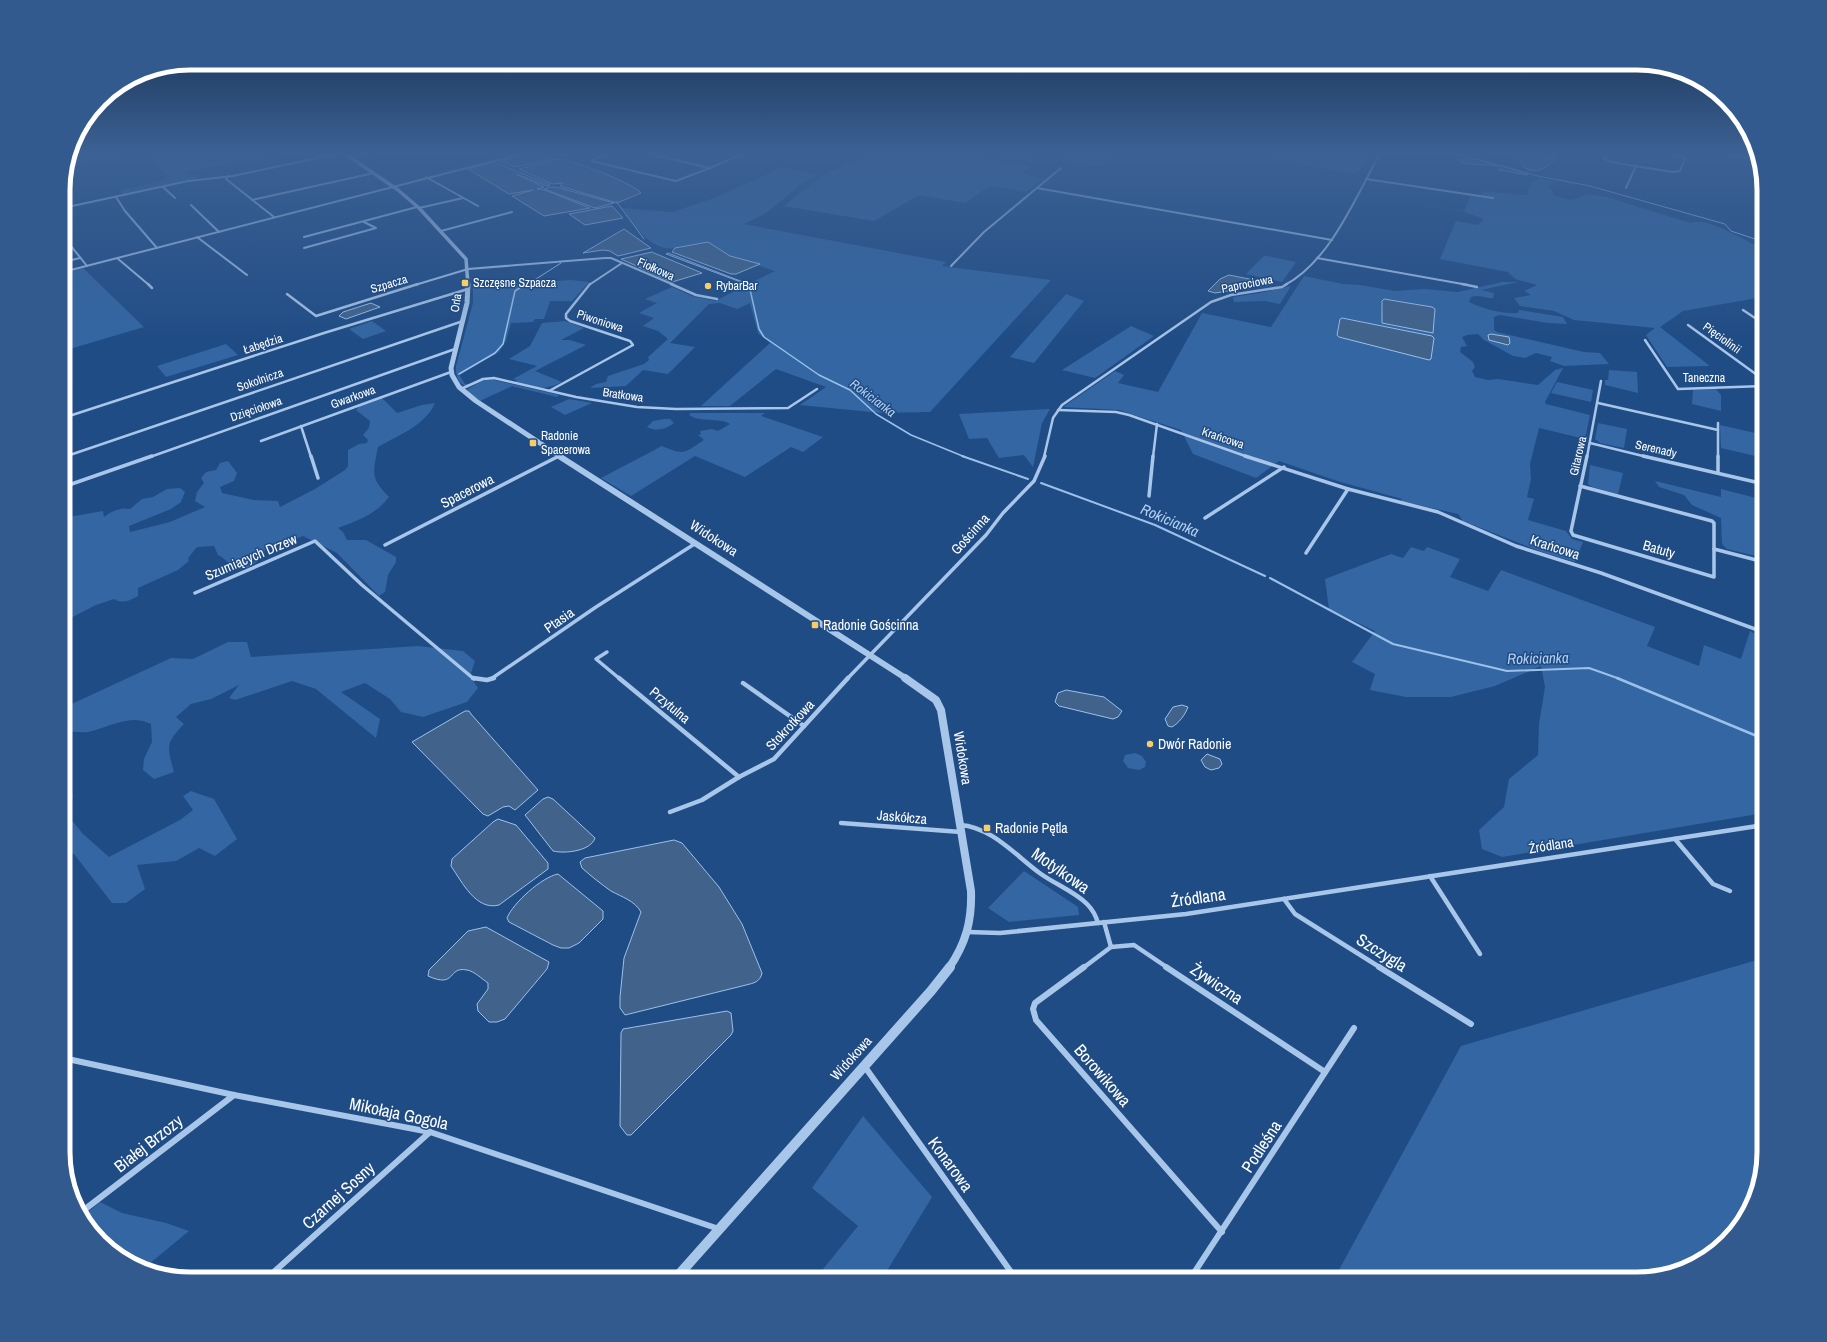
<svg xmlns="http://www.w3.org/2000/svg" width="1827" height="1342" viewBox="0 0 1827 1342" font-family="'Archivo Narrow',sans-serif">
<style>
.green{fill:#3366a2}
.water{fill:#41638b;stroke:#9bc1eb}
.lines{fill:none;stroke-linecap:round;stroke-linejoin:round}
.stream-far3{stroke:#9bc1eb;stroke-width:1}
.stream-far2{stroke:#9bc1eb;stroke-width:1.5}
.stream-far1{stroke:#9bc1eb;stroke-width:2}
.stream{stroke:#9bc1eb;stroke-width:2.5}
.minor-far4{stroke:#a8c6e9;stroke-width:2}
.minor-far3{stroke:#a8c6e9;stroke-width:2.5}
.minor-far2{stroke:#a8c6e9;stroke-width:3.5}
.minor-far1{stroke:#a8c6e9;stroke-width:4.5}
.minor{stroke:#a8c6e9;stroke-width:6}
.tertiary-far4{stroke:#a8c6e9;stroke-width:3.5}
.tertiary-far3{stroke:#a8c6e9;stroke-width:5}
.tertiary-far2{stroke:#a8c6e9;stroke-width:6}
.tertiary-far1{stroke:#a8c6e9;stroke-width:8}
.tertiary{stroke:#a8c6e9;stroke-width:10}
.poi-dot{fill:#f7cd68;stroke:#204c85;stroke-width:1.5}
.labels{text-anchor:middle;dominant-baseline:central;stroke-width:3;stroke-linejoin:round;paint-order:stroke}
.far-street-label{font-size:12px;fill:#fff;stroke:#204c85}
.far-poi-label{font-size:12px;fill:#fff;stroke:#204c85;text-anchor:start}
.far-water-label{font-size:13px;font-style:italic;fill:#b3d0f1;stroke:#204c85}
.street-label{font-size:14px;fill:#fff;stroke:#204c85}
.poi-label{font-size:14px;fill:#fff;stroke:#204c85;text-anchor:start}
.water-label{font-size:15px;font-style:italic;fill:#b3d0f1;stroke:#204c85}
.near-street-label{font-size:17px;fill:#fff;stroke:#204c85}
.rim{fill:none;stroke:#fff;stroke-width:5}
</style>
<rect width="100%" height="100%" fill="#204c85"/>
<g class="green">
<polygon points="76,153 287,153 184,172 198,178 122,194 121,190 165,180 167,176 147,154 75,166"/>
<polygon points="871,153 944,153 1031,166 1020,174 1044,178 1027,192 990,186 965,203 919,195 874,221 784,206 821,176"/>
<polygon points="967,153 1040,153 1030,162"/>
<polygon points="1074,153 1090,153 1114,157 1103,167 1062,162"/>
<polygon points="1270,153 1371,153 1357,174 1265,159"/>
<path d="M782,167L818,175L803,183L766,213L744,224L946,262L942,266L1051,280L930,412L881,413L800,405L826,387L776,369L730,406H701L770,343L758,333L750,303L737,309L720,303L709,304L670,343L695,347L668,374L643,370L626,386L590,388L596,384L606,382L608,376L644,364L649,360L648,357L668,339L658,331L643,326L654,318L639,313L657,303L645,299L672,287L692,296L715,301L775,271L730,256L708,242C697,243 687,247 677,248C650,252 636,227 622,208L672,212L712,199Z"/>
<path d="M1541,178L1555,182L1549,186L1555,196L1571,200L1588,194L1612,198L1622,202L1691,223C1707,216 1749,243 1764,250L1763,297L1683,311L1660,327L1710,366L1667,367L1646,335L1655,328L1574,320L1554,311L1520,306L1514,298L1531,295L1524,291L1537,285L1515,279L1508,272L1440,259L1456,221L1478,225L1484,219L1462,211L1399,201L1464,211L1471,195L1479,197L1483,191L1527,195L1530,183Z"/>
<polygon points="1264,256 1268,256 1296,262 1282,282 1246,274"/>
<polygon points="83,268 144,327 63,351 63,273"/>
<path d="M1304,276L1343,284L1360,285L1395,291L1425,289L1458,292L1502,282H1518L1481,290L1494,293L1493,298C1486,299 1479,294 1471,297L1469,302C1483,309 1502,314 1518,313L1519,310L1563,317L1567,324L1548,323L1500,315L1494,317V330L1497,332L1584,352L1600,353L1609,364L1564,366L1550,361L1552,357L1536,353L1525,358L1513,356L1484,340L1478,334L1467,335L1462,337L1467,346L1461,347L1460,352L1473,362L1475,367L1472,371L1475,377L1488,380L1498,379L1538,385L1555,370L1563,368L1545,402L1546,404L1590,415L1585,439L1539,428L1530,464L1531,479L1527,497L1534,499L1528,520L1566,531L1572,539L1583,542L1575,562L1542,552L1463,521L1458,514L1401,501L1402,499L1337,481L1279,461L1256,478L1193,454L1181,430L1119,410L1063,407L1115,371L1124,375L1118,383L1158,392L1202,313L1271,327Z"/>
<path d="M571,280L589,282L572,301H550L544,319H535L533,322L511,323L506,341L499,352L459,375L465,384H470L466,387C458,382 455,375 456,366L473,303V287Z"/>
<polygon points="1291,286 1280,304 1265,301 1234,302 1233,297 1260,293"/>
<polygon points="1066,294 1084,301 1034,363 1010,357"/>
<polygon points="372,321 386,331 363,339 349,329"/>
<path d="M565,321L584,328L561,340H570L586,345L535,371L562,382C542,392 535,387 515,382L517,380L513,379L537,366L509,359L530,346L542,323Z"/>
<polygon points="1131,326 1154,336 1095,378 1062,370"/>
<polygon points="226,344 238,355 166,377 157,366"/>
<polygon points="1609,370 1637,372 1638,393 1605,385 1605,380 1608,380"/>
<polygon points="490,379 559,395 557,397 512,386 480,401 466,390 482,381"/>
<polygon points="1557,382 1593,390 1591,402 1551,393"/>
<polygon points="1716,389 1721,395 1721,411 1692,404 1693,390"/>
<path d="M381,397L397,413L422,405L435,403C426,425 397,436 378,447C373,473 370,478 389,497C375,515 359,520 338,528L343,532L347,540H366L396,557V562L388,575L385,592L379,596L337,553L303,536L265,550C260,560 249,572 237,568C230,566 225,558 218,555L214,546L197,547L188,558L189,561L178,570L138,588V596C129,601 123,604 114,599L96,605L63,622V518L103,511L104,517C112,511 120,507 130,509L142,499L153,497L167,489L180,488L185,492L181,502L171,509L129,526L130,532L170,522L205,507L195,501L197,492L204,483L201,478L206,472L216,470L220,463L228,461L237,473L234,481L220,487L222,493L254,500L278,501L280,507L315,489L345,470L348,466V450L359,444L367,443L368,440L363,435L369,428L370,421L356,410L361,404Z"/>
<polygon points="569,399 592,403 565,415 551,407"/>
<polygon points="1050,409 1042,423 1033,467 1024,455 999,458 987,438 969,439 959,414"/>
<path d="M691,413H765L761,416L823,437L803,452L791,447L745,477L695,456L631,496L601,478L662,446C686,456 683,453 704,440L698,435L701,434L700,431L712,429L718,431L730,424C720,417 700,423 689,415Z"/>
<path d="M664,419H670L674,423C666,429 657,432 647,427L653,421Z"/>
<polygon points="1598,423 1627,429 1624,448 1600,443 1595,439"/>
<polygon points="1720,425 1764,435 1764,458 1721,448"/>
<polygon points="1590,465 1623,473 1618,494 1592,487 1588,484"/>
<polygon points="1655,481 1721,497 1721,489 1764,500 1764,558 1727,549 1722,544 1721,518 1692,505 1684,495 1659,487"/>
<polygon points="1411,547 1424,551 1427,547 1460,559 1450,577 1488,591 1501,570 1655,627 1647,646 1699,666 1704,645 1741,659 1750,631 1764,639 1764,813 1502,857 1482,849 1479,830 1504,807 1509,779 1538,755 1539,724 1545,687 1541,666 1495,686 1451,697 1406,697 1370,690 1375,674 1352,662 1375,631 1329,609 1325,579 1391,554 1403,558"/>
<path d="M228,642H247L251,657L418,646L463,651L475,661L470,676L478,688L467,702L423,717L401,712L390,699L365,683L341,692L380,719L376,738L316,689L292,681L235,700L229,698L239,685L211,699L191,704L176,717L184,724C165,744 167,746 174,772L154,779L143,770L144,759L152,742L151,724C130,713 109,728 88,732C80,733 71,730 63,733V708L171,658L193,659Z"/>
<polygon points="1135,753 1142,756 1146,762 1145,767 1139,770 1128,768 1123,761 1125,755"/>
<polygon points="63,784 73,794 70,818 83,834 109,857 180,820 193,810 183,796 191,791 214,799 237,839 215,856 199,848 176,861 137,865 145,889 126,903 112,903 74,854 63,848"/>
<polygon points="1024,871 1078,907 1079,915 1009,922 988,908"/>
<polygon points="1764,958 1764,1152 1757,1193 1738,1229 1693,1266 1637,1279 1334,1279 1461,1046"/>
<polygon points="863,1116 932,1197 882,1279 815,1279 858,1226 812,1188"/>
<polygon points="100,1202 122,1213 166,1223 189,1231 143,1269 113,1253 83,1216"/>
</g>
<g class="water">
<polygon points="531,153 540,153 555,159 515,167 500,161"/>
<path d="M1522,155L1556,159C1543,169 1539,175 1523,167L1519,156Z"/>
<path d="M1471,158L1510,168L1528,175L1499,170L1498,166C1486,163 1468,167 1458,160Z"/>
<path d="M559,159C571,159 635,184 641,193L617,203L560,186L563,183L552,184L519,169Z"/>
<polygon points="495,162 550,185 547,186 516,174 544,187 537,189 542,189 590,208 544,216 512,196 533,190 509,194 468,169"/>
<polygon points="550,187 556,187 614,203 595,208 544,189"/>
<polygon points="612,206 623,218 585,225 569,214"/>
<polygon points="624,229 651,248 618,256 610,251 603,250 583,253"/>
<polygon points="708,242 730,256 760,264 736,274 731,274 672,252 675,248"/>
<polygon points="652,252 654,253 702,273 672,282 621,259"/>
<polygon points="668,253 743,282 746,284 666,254"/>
<polygon points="1229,275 1269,283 1272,284 1215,293 1208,291 1220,279"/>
<polygon points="1384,299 1432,307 1435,309 1433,333 1382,323 1382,301"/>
<polygon points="371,303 380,307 346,319 339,316 343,312"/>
<polygon points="1342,318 1432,336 1434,338 1431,359 1429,360 1339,337 1337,335 1340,319"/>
<polygon points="1491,334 1509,337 1510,343 1508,345 1489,340 1488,335"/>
<polygon points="1066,690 1104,697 1122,711 1118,717 1113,719 1059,706 1055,702 1058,693"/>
<path d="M1182,705L1188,707C1185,715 1179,723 1172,727L1168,726L1165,719L1173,707Z"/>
<polygon points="465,711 469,711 471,714 538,790 515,810 509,806 503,807 488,816 483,814 412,742"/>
<polygon points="1207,754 1220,759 1222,764 1219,768 1211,770 1205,767 1201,760"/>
<path d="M548,797L553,799L595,838C591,851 565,854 553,851L525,815L543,799Z"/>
<path d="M498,819L516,825L548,863V869L499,905C476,911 462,882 451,866L452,859L493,822Z"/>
<path d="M674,840L682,843L719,887L742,924L762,973C760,982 754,983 746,985L625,1015L620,1008V997L624,958L641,912C635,901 622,897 611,891C601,884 591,876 582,868L580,862L585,858Z"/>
<path d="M558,874L603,911V919L579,943L569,948H561L553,945L509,922L507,918C513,903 542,877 558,874Z"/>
<path d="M486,927L549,962L547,969L505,1019L497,1022H489L478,1011L477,1004L488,989V983C482,979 474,971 467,970C447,966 457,989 428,976L429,970L468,931Z"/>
<polygon points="727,1011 731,1013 733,1031 731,1035 631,1135 627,1135 620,1126 621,1033 623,1029"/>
</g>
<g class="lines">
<g class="stream-far3">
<polyline points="513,153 515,153"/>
<polyline points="1455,153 1538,176 1590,186 1725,224 1731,231 1764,242"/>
<polyline points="342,154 349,159"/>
<polyline points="616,201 644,239"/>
<polyline points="536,279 561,263"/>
<polyline points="524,285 528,283"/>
</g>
<g class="stream-far2">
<polyline points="749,285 759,329 764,337 819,375 850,390 876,414 911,435 965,457"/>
<polyline points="459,374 495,353 503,344 515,291 526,284"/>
</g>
<g class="stream-far1">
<polyline points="962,456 1028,479"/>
<polyline points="1041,483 1155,525 1265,576"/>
<polyline points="1270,578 1393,644 1507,671 1589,668 1620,679"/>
</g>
<polyline class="stream" points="1617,678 1764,739"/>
<g class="minor-far4">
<polyline points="608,153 591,161 676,181 710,168 644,153"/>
<polyline points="1607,153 1604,159 1611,162 1672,172 1680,171 1685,158 1667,153"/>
<polyline points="351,158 371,153"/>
<polyline points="72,167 73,153"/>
<polyline points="710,168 745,153"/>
<polyline points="228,176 226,179 274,217"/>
<polyline points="426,177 478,206"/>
<polyline points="1366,179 1493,198"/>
<polyline points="163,187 175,198"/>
<polyline points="1037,188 1332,240"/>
<polyline points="1626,188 1636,166"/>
<polyline points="116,197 125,211 157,248"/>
<polyline points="252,200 374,173"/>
<polyline points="191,205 219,232"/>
<polyline points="63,208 188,181 233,176 341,153"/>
<polyline points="419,208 463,198"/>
<polyline points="441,231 512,212"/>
<polyline points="63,236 87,266"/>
<polyline points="197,237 247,275"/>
<polyline points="304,237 417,207"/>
<polyline points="304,248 376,228 364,222"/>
<polyline points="117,258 149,285"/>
<polyline points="1317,258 1468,285"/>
<polyline points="63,262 80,258"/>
<polyline points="951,266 984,232 1061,168"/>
<polyline points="63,272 525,153"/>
<polyline points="415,285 468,269 605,258 611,258 674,285"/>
<polyline points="589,285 622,263"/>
<path d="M1285,285C1330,261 1356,197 1380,153"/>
</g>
<g class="minor-far3">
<polyline points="148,284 152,288"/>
<polyline points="671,284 696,295 717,299"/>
<polyline points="1462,284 1477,287"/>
<polyline points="287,294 316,316 418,284"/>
<polyline points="1743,310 1764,324"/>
<polyline points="1688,325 1764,380"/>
<polyline points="1645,340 1678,389 1764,386"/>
<polyline points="461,389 483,379 494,378 576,397 637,407 676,409 788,408 817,389"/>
<polyline points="549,391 633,345 630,341 570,321 566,318 566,314 590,284"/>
<polyline points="1598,403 1718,430 1718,457"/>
<polyline points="1058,410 1116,412 1129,415 1248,457"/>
<polyline points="63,418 324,333 468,289"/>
<polyline points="1718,423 1718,430"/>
<polyline points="301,426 311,457"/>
<polyline points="261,441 451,372"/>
<polyline points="1590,443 1647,457"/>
<polyline points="64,457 463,321"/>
<polyline points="150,457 455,349"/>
<polyline points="1044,457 1053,418 1062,405 1211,302 1231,295 1282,287 1287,284"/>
<polyline points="1153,457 1157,424"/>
<polyline points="1587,457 1601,381"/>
</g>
<g class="minor-far2">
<polyline points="311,456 318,478"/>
<polyline points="1245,456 1348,489 1438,512 1516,546 1601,573 1755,629"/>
<polyline points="1587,456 1571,531 1573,535 1714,577 1714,549 1764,562"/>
<polyline points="1643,456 1764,484"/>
<polyline points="1718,456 1718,473"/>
<polyline points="63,457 67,456"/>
<polyline points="1580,486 1712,521 1714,523 1714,549"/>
<polyline points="63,487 152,456"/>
<polyline points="1149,496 1153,456"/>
<polyline points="1205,518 1284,467"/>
<polyline points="385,545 559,456"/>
<polyline points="1306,553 1348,489"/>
<polyline points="195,593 315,541 362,585 474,679"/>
<polyline points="607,652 596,659 620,679"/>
<polyline points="491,679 596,607 696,543"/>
<polyline points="847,679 986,535 1003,513 1034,481 1045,456"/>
</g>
<g class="minor-far1">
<polyline points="473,678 487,680 494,678"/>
<polyline points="619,678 739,777"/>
<polyline points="743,683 804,726"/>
<polyline points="670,812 702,800 739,777 774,759 848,678"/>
<polyline points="841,823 961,832"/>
<path d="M960,825C992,827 1016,856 1041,874C1055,884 1075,892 1087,904C1093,910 1096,916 1098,923"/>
<polyline points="1675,839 1713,884 1730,891"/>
<polyline points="1430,876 1480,954"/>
<polyline points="1284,899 1295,914 1381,968"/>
<polyline points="1104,922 1111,947 1134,945 1168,968"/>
<polyline points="968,932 1000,933 1186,914 1764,825"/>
<polyline points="1083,968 1111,947"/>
</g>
<g class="minor">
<polyline points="1084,967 1035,1003 1033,1009 1036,1020 1222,1232"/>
<polyline points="1166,967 1325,1072"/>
<polyline points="1379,967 1471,1024"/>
<polyline points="63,1058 234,1095 430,1132 719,1229"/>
<polyline points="865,1067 1016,1279"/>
<polyline points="80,1213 234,1095"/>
<polyline points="266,1279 430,1132"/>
<polyline points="1190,1279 1354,1028"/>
</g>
<g class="tertiary-far4">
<polyline points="344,153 398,190 419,208 466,259 468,285"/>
<polyline points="1725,153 1757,160"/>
</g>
<polyline class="tertiary-far3" points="468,284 467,303 451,368 452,375 459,387 476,401 561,457"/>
<polyline class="tertiary-far2" points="559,456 907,679"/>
<path class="tertiary-far1" d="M905,678L936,700L941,710L971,891C972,921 966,943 949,968"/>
<polyline class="tertiary" points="675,1279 931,991 950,967"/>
</g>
<linearGradient id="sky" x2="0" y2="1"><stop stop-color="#122a49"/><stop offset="0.45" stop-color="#3c6194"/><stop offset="1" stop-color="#3c6194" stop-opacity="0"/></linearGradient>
<rect width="1827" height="341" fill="url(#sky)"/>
<g class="poi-dot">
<rect x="461" y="279" width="8" height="8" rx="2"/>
<circle cx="708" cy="286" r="4"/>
<rect x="529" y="439" width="8" height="8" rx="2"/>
<rect x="811" y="621" width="8" height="8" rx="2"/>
<circle cx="1150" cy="744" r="4"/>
<rect x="983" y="824" width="8" height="8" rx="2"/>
</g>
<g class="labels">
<g class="far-street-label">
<text transform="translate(656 269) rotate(24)">Fiołkowa</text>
<text transform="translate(389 284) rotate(-17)">Szpacza</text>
<text transform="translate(1247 284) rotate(-11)">Paprociowa</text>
<text transform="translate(456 303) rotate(-81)">Orla</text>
<text transform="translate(600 321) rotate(18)">Piwoniowa</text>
<text transform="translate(1722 338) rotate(36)">Pięciolinii</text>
<text transform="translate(263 344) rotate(-18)">Łabędzia</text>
<text x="1704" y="378">Taneczna</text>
<text transform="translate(260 380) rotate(-19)">Sokolnicza</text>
<text transform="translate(623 395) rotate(8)">Bratkowa</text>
<text transform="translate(353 397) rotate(-20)">Gwarkowa</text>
<text transform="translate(256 409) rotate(-19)">Dzięciołowa</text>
<text transform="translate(1223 438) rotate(19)">Krańcowa</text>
<text transform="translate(1656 449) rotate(13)">Serenady</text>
<text transform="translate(1578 456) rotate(-77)">Gitarowa</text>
</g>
<g class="far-poi-label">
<text x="473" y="283">Szczęsne Szpacza</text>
<text x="716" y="286">RybarBar</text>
<text x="541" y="436">Radonie<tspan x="541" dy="14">Spacerowa</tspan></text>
</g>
<g class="far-water-label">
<text transform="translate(873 398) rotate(37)">Rokicianka</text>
</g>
<g class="street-label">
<text transform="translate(467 491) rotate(-27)">Spacerowa</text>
<text transform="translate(970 534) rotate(-48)">Gościnna</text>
<text transform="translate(714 538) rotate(33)">Widokowa</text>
<text transform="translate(1555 547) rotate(18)">Krańcowa</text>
<text transform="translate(1659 549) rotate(16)">Batuty</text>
<text transform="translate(251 557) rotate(-23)">Szumiących Drzew</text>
<text transform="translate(559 620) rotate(-35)">Ptasia</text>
<text transform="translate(670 705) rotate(40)">Przytulna</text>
<text transform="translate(790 725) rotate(-47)">Stokrotkowa</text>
<text transform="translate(963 758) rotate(81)">Widokowa</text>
<text transform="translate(902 817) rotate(5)">Jaskółcza</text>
<text transform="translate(1551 845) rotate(-9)">Źródlana</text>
<text transform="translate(851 1058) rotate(-48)">Widokowa</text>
</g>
<g class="poi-label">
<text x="823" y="625">Radonie Gościnna</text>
<text x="1158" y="744">Dwór Radonie</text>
<text x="995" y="828">Radonie Pętla</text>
</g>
<g class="water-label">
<text transform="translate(1170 520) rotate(23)">Rokicianka</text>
<text transform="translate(1538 658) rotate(-1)">Rokicianka</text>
</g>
<g class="near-street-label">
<text transform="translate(1061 870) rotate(35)">Motylkowa</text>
<text transform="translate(1198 897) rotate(-8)">Źródlana</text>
<text transform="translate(1382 952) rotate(32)">Szczygla</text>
<text transform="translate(1217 983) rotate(34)">Żywiczna</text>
<text transform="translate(1103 1075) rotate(49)">Borowikowa</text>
<text transform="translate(399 1113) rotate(12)">Mikołaja Gogola</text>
<text transform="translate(148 1143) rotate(-38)">Białej Brzozy</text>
<text transform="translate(1261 1146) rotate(-57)">Podleśna</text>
<text transform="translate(951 1164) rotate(54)">Konarowa</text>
<text transform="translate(338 1195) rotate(-42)">Czarnej Sosny</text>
</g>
</g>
<path d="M0 0H1827V1342H0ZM190 70H1637A120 120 0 0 1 1757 190V1152A120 120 0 0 1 1637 1272H190A120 120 0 0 1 70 1152V190A120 120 0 0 1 190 70Z" fill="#325a8f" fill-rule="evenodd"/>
<path class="rim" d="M190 70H1637A120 120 0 0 1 1757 190V1152A120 120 0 0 1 1637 1272H190A120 120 0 0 1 70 1152V190A120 120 0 0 1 190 70Z"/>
</svg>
